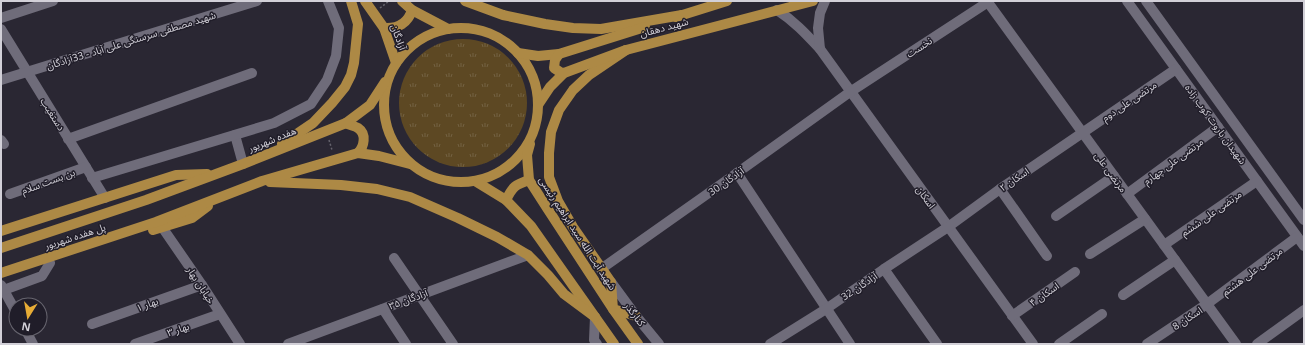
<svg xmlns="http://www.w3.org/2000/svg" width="1305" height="345" viewBox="0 0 1305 345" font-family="'Noto Sans','Noto Sans Arabic',sans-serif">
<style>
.grass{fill:url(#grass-tufts)}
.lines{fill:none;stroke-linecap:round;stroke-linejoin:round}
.path{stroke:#65636d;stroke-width:1.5;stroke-dasharray:2 2;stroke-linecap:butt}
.minor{stroke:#6f6c7a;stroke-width:10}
.major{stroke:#ad8945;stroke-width:10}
.labels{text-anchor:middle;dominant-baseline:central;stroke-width:3;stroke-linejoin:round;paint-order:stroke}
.street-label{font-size:10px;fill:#d2d0d8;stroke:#201d29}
</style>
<defs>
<pattern id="grass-tufts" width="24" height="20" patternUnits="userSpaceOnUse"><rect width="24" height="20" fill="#5d4823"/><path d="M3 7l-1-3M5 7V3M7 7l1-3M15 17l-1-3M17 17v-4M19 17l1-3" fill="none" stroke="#736142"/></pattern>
</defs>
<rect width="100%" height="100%" fill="#2a2733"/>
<circle class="grass" cx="463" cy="103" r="64"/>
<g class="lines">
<g class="path">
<polyline points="380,8 389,1"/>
<polyline points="329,140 332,150"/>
</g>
<g class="minor">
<polyline points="987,1 1236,344"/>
<polyline points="1127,1 1304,246"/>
<polyline points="1146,1 1304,220"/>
<path d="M777,10C794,21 806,34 820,49L1033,344"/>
<polyline points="1,18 53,1"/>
<polyline points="1,29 105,198"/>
<polyline points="820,49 818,28 820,13 825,1"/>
<polyline points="1,80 257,1"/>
<polyline points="235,135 243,164"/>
<polyline points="68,139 252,73"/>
<polyline points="1,140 4,144"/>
<polyline points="737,173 850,344"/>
<polyline points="92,178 274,123 311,104 327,80 336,56 339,28 328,1"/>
<polyline points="1000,189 1047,256"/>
<polyline points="10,194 86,167"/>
<polyline points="1127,194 1218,127"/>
<polyline points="1056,216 1114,176"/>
<polyline points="162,227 202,285 240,344"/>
<polyline points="1164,245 1257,181"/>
<polyline points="1090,254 1145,219"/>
<polyline points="394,258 453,344"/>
<polyline points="601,269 737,173 850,92 988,2"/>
<polyline points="884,269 937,344"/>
<polyline points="611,282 636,316 659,344"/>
<polyline points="1,285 16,312"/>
<polyline points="1,291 42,276 50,263"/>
<polyline points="1123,295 1175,260"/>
<polyline points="383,309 406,344"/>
<polyline points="1012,316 1075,272"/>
<polyline points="595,317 594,340 597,344"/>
<polyline points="92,324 202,285"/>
<polyline points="25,329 33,344"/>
<polyline points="135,344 220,314"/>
<polyline points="288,344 528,255"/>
<polyline points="770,344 826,309 884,269 948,227 1000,189 1176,69"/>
<polyline points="1059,344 1102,314"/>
<polyline points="1147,344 1207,304 1297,237"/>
<polyline points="1257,344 1304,310"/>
</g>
<g class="major">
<polyline points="365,1 384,28 396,63"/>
<polyline points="402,1 412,10 448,29"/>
<polyline points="465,1 503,15 545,24 573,28 601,29 682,15"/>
<polyline points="676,17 727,1"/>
<path d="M384,28C398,29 408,23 412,10"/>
<circle cx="461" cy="105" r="77"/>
<polyline points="626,50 589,75 573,90 559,110 551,132 549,153 549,177 558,201 573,227 611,282 613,309 636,316"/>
<polyline points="518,53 538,56 559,54 645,27"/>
<polyline points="559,54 555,60 554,68 560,72 564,73"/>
<polyline points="538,105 550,87 564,73 626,50 813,1"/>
<path d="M346,123C349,125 355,126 358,128C367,134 364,147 358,153"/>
<polyline points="282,144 313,123 332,103 345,87 351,75 354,63 358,24 351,1"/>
<polyline points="530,144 527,155 529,180 547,208 613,309 638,344"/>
<polyline points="475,181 506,200 531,226 614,344"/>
<polyline points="270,182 341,185 377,189 410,197 458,218 497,237 528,255 548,275 564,294 595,317"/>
<path d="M506,200C513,186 515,185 529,180"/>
<polyline points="153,230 192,218 208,206"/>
<polyline points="1,231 176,175 207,174"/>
<polyline points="1,248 146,200 243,164 346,123 370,105 385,82"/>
<polyline points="1,273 156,222 262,181 358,153 379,156 410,164"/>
</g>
</g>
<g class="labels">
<g class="street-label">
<text transform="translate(664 27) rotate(-15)">شهید دهقان</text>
<text transform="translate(399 37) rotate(70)">آزادگان</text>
<text transform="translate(131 40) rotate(-17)">شهید مصطفی سرسنگی علی آباد - 33آزادگان</text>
<text transform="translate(919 47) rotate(-33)">نخست</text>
<text transform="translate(1129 101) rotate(-34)">مرتضی علی دوم</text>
<text transform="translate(53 114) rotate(58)">دستغیب</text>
<text transform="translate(1216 124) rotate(54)">شهیدان باروت کوب زاده</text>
<text transform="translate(272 139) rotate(-22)">هفده شهریور</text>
<text transform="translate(1173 161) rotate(-36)">مرتضی علی چهارم</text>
<text transform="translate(1111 172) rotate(54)">مرتضی علی</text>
<text transform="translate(1014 179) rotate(-34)">اسکان ۲</text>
<text transform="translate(48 181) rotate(-20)">بن بست سلام</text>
<text transform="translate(726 181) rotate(-35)">آزادگان 30</text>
<text transform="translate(926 197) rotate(54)">اسکان</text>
<text transform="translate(1211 213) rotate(-35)">مرتضی علی ششم</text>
<text transform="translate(578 233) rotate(57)">شهید آیت الله سید ابراهیم رئیسی</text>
<text transform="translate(75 236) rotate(-18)">پل هفده شهریور</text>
<text transform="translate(1252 271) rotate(-37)">مرتضی علی هشتم</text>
<text transform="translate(201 285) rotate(57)">خیابان بهار</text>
<text transform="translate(859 286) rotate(-34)">آزادگان 32</text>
<text transform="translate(1044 294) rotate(-35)">اسکان ۴</text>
<text transform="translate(408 299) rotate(-20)">آزادگان ۳۵</text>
<text transform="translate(147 304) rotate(-20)">بهار ۱</text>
<text transform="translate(635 314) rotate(53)">کنارگذر</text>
<text transform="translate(1187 318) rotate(-33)">اسکان 8</text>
<text transform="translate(178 329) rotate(-19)">بهار ۳</text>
</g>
</g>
<rect width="1305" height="345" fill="none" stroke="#d2d0d8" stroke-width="4"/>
<g transform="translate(28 317) rotate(191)"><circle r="19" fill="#201d29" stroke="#67656f"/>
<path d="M0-3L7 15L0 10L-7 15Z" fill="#e7ac36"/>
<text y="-6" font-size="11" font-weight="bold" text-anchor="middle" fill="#d2d0d8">N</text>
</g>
</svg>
